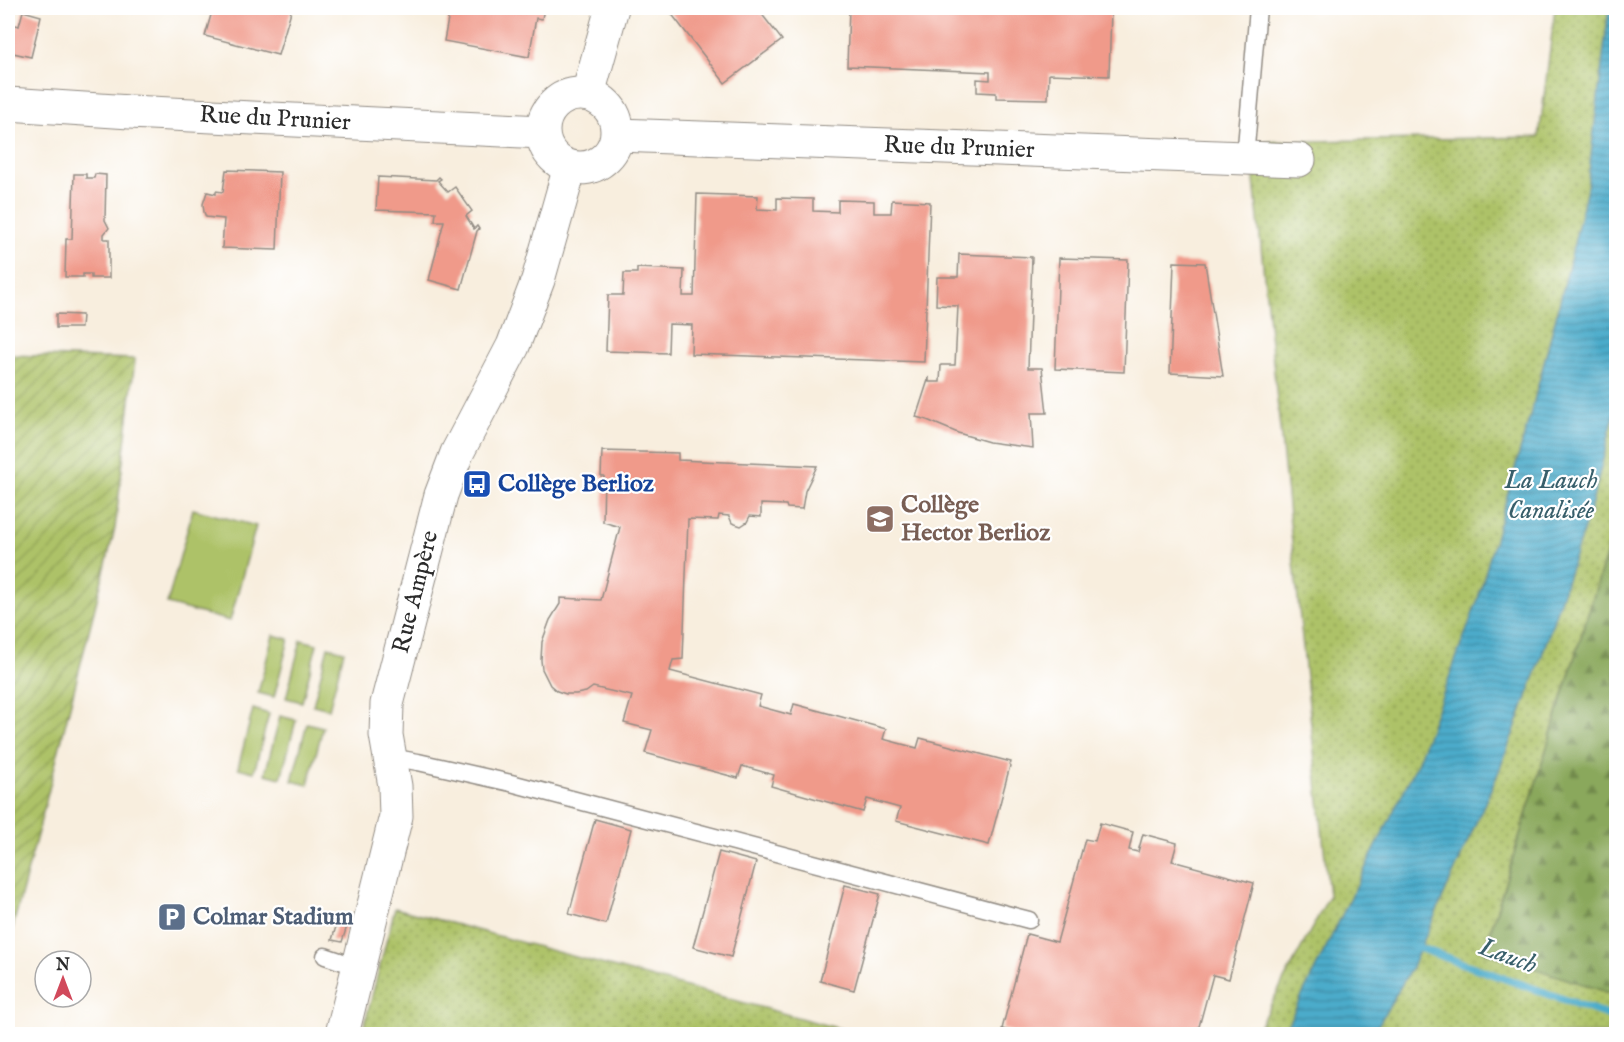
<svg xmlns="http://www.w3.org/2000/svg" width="1624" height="1042" viewBox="0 0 1624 1042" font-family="'IM FELL English',serif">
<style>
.grass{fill:url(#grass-dots);stroke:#6c7649;stroke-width:1.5}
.forest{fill:url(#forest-firs);stroke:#5a6a44;stroke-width:1.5}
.garden{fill:url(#garden-furrows);stroke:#6c7649;stroke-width:1.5}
.pitch{fill:#adc267;stroke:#6c7649;stroke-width:1.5}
.water{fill:url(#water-rules);stroke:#3c6c7b;stroke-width:1.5}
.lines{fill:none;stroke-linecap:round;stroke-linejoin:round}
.stream{stroke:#4caccb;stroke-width:8}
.building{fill:#f09a8a}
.lane-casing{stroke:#928c84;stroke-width:19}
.street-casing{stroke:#928c84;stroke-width:35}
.secondary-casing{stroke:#928c84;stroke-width:35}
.lane{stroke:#fff;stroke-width:16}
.street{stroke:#fff;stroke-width:33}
.secondary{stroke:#fff;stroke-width:33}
.labels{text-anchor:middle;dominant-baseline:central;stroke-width:4.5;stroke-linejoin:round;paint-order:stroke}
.street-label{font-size:24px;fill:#2b2b2b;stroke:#fff}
.transit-label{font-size:24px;font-weight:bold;fill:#164399;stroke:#fff;text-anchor:start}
.education-label{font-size:24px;font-weight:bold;fill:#785e54;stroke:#fff;text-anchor:start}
.service-label{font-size:24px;font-weight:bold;fill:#4e5e75;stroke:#fff;text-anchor:start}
.water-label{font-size:26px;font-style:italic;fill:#385f6b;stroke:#fff}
</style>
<defs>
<pattern id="grass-dots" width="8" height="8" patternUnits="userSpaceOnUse" patternTransform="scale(1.5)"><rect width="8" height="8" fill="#adc267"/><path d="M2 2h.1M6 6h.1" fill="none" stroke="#8d9e55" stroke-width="1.8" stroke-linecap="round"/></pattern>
<pattern id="forest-firs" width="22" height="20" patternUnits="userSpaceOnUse" patternTransform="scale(1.5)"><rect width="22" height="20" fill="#8aa85c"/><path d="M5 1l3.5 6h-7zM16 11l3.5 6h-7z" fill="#71894c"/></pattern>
<pattern id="garden-furrows" width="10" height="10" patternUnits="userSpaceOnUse" patternTransform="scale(1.5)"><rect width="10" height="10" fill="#adc267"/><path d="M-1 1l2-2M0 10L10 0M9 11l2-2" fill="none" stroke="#8d9e55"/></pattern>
<pattern id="water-rules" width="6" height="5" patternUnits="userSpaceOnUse" patternTransform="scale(1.5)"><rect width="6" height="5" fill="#4caccb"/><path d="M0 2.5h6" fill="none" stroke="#3f8ca5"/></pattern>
</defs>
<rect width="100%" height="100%" fill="#fff"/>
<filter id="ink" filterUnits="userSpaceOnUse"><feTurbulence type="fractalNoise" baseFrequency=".0167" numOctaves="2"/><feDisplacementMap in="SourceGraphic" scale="12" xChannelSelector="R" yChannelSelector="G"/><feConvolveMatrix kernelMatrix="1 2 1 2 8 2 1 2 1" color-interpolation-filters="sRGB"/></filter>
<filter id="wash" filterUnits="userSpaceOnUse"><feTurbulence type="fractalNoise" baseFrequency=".008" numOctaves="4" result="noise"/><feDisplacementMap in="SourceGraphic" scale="24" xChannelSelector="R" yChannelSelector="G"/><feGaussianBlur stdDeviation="1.35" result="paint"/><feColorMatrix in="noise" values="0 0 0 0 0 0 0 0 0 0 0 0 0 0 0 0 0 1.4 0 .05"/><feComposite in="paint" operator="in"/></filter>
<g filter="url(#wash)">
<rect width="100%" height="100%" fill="#f8eede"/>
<g class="grass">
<polygon points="1555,8 1616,8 1616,523 1484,951 1616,995 1616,1034 1255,1034 1329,896 1250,142 1539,137"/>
<polygon points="395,908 859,1034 362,1034"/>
</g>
<polygon class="forest" points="1616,523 1616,995 1484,952"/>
<polygon class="garden" points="8,355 135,359 115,528 45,805 8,945"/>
<g class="pitch">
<polygon points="193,509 256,526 230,621 167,604"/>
<polygon points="273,635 289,639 274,697 258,693"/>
<polygon points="301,640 317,644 302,702 286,698"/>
<polygon points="328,647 344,651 329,709 313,705"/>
<polygon points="253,709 269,714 254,772 238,768"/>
<polygon points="280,716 296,720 281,778 265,774"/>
<polygon points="307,723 323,727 308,785 292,781"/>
</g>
<polygon class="water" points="1609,8 1616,8 1616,407 1591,507 1537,670 1499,771 1412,967 1373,1034 1283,1034 1417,764 1477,602 1533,405 1566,278 1587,188"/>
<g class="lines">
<polyline class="stream" points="1411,945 1616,1018"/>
</g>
<g id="blocks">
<g class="building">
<polygon points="213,8 292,8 278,55 205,36"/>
<polygon points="450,8 544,8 542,19 536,18 529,57 444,41"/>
<polygon points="667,8 757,8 782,40 725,83"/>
<polygon points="849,8 1095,8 1095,11 1111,11 1109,76 1049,74 1048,99 996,98 996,93 977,92 977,79 990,80 990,72 847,66"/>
<polygon points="23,11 41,16 31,57 13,53 12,59 8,58 8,23 19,26"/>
<polygon points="226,170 280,172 277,250 222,248 224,219 206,217 204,212 203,204 207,192 216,194 216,191 223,192"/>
<polygon points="74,174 86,174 86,178 94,178 95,174 106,175 105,220 109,228 104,234 104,239 109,239 109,278 91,278 91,274 83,274 83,277 65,277 66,239 72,239"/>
<polygon points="378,177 436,180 439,177 441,179 438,181 448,192 455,187 472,211 466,216 474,229 477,226 479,229 477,231 461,289 429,280 444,221 435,221 436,212 376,210"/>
<polygon points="697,194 758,196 757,209 777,210 777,198 813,199 813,211 838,212 838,200 874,201 874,213 891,213 892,200 930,202 924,362 691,354 692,325 669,324 668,353 606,351 608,295 623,295 624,273 637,273 637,268 684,270 683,296 694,296"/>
<polygon points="959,254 1032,257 1028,368 1042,368 1047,413 1031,413 1033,448 989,442 958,433 927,420 916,417 929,377 929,382 940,382 941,365 955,365 958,306 936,305 937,277 958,277"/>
<polygon points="1059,258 1128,260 1124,372 1055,369"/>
<polygon points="1174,262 1205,263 1223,376 1170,373"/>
<polygon points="56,314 82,315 81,328 56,328"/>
<polygon points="602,451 678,453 678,460 817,466 805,491 802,509 787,508 786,505 761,504 761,517 750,516 747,522 741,526 732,523 729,516 719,515 718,520 688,519 683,659 673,660 670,671 761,695 758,706 791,715 794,704 886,729 883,739 917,748 920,738 1011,762 989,845 896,821 900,808 867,799 863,812 771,786 774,775 742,766 738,778 645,753 652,730 624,723 632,696 593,687 586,692 576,694 566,694 557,691 550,685 542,669 541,660 542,642 550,620 560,604 560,598 601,600 620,527 603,522 604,476 601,476"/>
<polygon points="595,819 631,829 606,924 569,914"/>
<polygon points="1100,823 1133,832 1129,850 1138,852 1143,834 1177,843 1172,861 1254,883 1229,979 1213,975 1197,1034 1022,1034 1002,1029 1027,934 1057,942 1085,839 1095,841"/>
<polygon points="719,852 756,862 731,957 693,947"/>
<polygon points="845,885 880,894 854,990 820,981"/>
<polygon points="337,923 347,926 342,942 332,940"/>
</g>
</g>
</g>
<g filter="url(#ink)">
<use href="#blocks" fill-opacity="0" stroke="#928c84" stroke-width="1.5"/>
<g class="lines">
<g class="lane-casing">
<g id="lane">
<polyline points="1245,158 1258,8"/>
<polyline points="390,757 418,762 511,783 1029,920"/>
<polyline points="325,956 358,967"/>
</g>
</g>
<g class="street-casing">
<g id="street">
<polyline points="8,104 130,112 542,132"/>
<polyline points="618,135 1299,160"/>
</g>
</g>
<g class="secondary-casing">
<g id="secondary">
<circle cx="580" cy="131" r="37"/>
<polyline points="588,94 612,8"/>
<polyline points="342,1034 396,816 395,786 386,735 387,704 441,495 457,453 513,346 538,280 570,167"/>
</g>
</g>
<use href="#lane" class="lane"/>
<use href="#street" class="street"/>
<use href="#secondary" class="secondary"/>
</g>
</g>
<defs>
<g id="bus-square" transform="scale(1.5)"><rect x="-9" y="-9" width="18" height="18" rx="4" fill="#1a4fb4" stroke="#fff"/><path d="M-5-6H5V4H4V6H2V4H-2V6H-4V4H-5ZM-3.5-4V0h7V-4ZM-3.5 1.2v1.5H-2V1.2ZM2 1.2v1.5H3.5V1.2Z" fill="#fff"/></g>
<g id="school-square" transform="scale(1.5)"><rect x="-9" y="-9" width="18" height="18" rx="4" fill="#8d6e63" stroke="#fff"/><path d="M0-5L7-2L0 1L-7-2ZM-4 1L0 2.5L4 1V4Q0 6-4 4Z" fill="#fff"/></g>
<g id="parking-square" transform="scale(1.5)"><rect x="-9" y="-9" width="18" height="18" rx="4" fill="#5c6f8a" stroke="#fff"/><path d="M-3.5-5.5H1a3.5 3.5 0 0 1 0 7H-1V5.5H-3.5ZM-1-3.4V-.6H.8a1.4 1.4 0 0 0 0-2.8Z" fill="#fff"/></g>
</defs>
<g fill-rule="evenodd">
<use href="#bus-square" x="477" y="484"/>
<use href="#school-square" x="880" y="519"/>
<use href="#parking-square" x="172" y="917"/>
</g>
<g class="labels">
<g class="street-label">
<text transform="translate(275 119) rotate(3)">Rue du Prunier</text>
<text transform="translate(959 148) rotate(2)">Rue du Prunier</text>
<text transform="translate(416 592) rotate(-76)">Rue Ampère</text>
</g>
<g class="transit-label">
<text x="498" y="484">Collège Berlioz</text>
</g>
<g class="education-label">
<text x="901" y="505">Collège<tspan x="901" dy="28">Hector Berlioz</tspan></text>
</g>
<g class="service-label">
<text x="193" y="917">Colmar Stadium</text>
</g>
<g class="water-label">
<text x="1551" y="480">La Lauch<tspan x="1551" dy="30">Canalisée</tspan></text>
<text transform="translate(1508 956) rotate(20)">Lauch</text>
</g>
</g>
<rect width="1624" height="1042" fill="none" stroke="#fff" stroke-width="30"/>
<g transform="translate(63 979)"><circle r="28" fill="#ffffff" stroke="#aaaaaa" stroke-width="1.5"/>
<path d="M0-4.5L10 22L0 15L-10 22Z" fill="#d1495b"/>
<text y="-9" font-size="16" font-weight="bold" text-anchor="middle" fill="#2b2b2b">N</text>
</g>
</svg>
